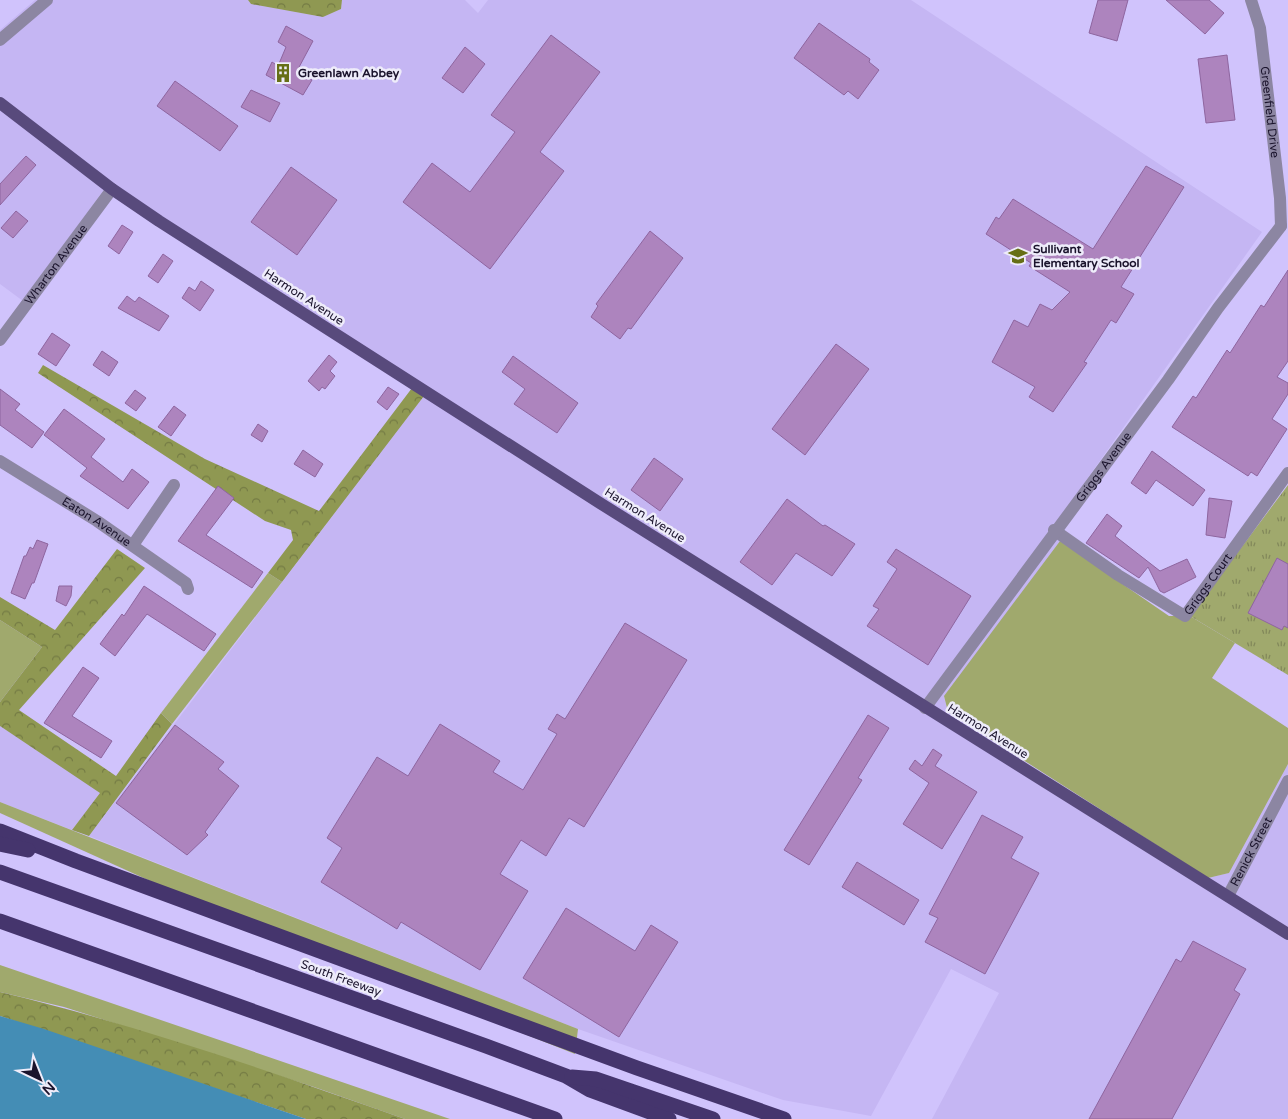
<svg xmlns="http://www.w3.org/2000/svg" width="1288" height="1119" viewBox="0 0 1288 1119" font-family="'Varela Round',sans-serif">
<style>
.built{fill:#c5b6f3}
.grass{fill:#a0a96d}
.forest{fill:url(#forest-crowns)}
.park{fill:url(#park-tufts)}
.water{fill:#448db5}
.building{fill:#ad84be;stroke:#8e659f}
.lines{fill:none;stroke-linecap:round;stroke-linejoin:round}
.minor{stroke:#8c86a2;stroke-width:12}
.major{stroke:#584a7c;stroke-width:12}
.highway{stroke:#45356d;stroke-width:15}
.labels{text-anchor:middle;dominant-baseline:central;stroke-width:5;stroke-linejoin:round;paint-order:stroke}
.poi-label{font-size:12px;font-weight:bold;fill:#1a132c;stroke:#eeecfa;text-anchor:start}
.street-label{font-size:12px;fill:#1a132c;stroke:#eeecfa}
</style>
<defs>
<pattern id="forest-crowns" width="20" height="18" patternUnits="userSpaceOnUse" patternTransform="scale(1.25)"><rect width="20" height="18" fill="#8f9852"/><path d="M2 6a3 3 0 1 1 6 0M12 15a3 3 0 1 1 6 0" fill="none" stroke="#747b44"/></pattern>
<pattern id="park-tufts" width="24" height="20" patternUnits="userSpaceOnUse" patternTransform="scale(1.25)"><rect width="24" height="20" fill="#a0a96d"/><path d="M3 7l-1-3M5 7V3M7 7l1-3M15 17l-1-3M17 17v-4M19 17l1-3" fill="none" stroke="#82885a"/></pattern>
</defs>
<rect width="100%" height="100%" fill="#d0c3fc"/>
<g class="built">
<polygon points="35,0 248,0 251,4 323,17 341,9 342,0 465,0 478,13 488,0 911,0 1262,232 1082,486 1060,541 944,697 948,713 1208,878 1229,873 1288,764 1288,1119 932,1119 999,993 951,969 871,1116 783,1100 578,1029 89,836 424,396 105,188 23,301 0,284 0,30"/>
<polygon points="0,726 101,793 72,830 0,802"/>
</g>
<g class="grass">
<polygon points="1060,541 1169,616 1190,616 1235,643 1212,678 1288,728 1288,764 1229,873 1208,878 948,712 944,696"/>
<polygon points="268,573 282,582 172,724 161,713"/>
<polygon points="0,620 42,647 0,702"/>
<polygon points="0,802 578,1029 575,1054 232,918 0,813"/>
<polygon points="0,965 450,1119 405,1119 314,1087 64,1007 0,992"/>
</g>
<g class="forest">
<polygon points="248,0 342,0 341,9 323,17 251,4"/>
<polygon points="43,365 205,459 319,511 412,388 424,396 282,582 268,573 293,540 291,530 265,521 38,373"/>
<polygon points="117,549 145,568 19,710 116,776 161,713 172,724 89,836 72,830 100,793 0,726 0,702 42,647 0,620 0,597 55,630"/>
<path d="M0,992C137,1025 272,1072 405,1119H306L0,1016Z"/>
</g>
<polygon class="park" points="1288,485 1288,675 1190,616"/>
<polygon class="water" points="0,1016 44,1029 306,1119 0,1119"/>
<g class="building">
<polygon points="1098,0 1128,0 1117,41 1089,33"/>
<polygon points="1166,0 1209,0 1224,13 1205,34"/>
<polygon points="819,23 870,59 869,62 879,70 858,99 848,91 844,95 794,58"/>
<polygon points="286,26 313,41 297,71 312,80 303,95 266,75 272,62 278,66 286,47 278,42"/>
<polygon points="551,35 600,72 540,152 564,171 490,269 403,202 432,163 470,192 515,132 491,115"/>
<polygon points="465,47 485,64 463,93 442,78"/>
<polygon points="1227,55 1235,120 1206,123 1198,59"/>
<polygon points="175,81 238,126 220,151 157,106"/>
<polygon points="251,90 280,103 270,122 241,107"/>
<polygon points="26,156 36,165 0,205 0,184"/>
<polygon points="1146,166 1184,187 1121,287 1134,294 1116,323 1111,320 1084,362 1087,363 1053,412 1029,397 1035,387 992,362 1014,320 1028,327 1040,304 1052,310 1070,292 1029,266 1031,263 986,234 996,217 999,219 1013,199 1093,249"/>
<polygon points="291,167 337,200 297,255 251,222"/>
<polygon points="16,211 28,221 13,238 1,228"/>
<polygon points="122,225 133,232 119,254 108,246"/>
<polygon points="650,231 683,258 631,329 628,328 620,339 591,317 598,306 596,304"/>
<polygon points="163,254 173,261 158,283 148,276"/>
<polygon points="1288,270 1288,361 1277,377 1288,383 1288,394 1272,419 1287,429 1257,476 1251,472 1248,476 1172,427 1193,396 1196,398 1227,350 1230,353 1261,305 1264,307"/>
<polygon points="201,281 214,290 200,311 182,298 189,287 195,291"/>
<polygon points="127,296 135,302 139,297 169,316 159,331 118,308"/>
<polygon points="52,333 70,345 56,366 38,354"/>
<polygon points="836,344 869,369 805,455 772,429"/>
<polygon points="102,351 118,362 109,376 93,365"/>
<polygon points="329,355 337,362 330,371 335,376 325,389 322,387 319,391 308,381"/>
<polygon points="513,356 578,403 557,433 514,404 525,389 502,372"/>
<polygon points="388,387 399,394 387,410 377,402"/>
<polygon points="0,389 20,404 15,410 44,432 32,448 0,425"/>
<polygon points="135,390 146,398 136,411 125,403"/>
<polygon points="174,406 186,415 171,436 158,427"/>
<polygon points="64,409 105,439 91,457 123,482 132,469 149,482 128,509 80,476 87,468 44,435"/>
<polygon points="258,424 268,431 262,442 251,435"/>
<polygon points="303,450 323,464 315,477 294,464"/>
<polygon points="1152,451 1205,490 1193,506 1156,480 1146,494 1131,483"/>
<polygon points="654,458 683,479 660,511 631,490"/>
<polygon points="218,486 234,498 206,535 263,572 252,588 178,541"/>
<polygon points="1209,498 1232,501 1225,538 1206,535"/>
<polygon points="787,499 823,526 825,525 855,544 832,576 796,553 772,585 740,562"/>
<polygon points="1107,514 1122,526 1115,536 1160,571 1187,559 1196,577 1164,593 1160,591 1148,567 1139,578 1086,543"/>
<polygon points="37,540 48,544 34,583 32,583 25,599 11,593 24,556 26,556 30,547 33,549"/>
<polygon points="896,549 971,596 928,665 867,626 879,609 873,606 897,569 887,562"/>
<polygon points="1277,558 1288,564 1288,628 1284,626 1282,630 1248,613"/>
<polygon points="59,586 72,586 71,596 66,606 56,601"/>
<polygon points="144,586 216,634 204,651 147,614 115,656 100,644 122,614 124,616"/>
<polygon points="625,623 687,660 584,827 569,818 546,856 521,840 500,874 528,891 480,970 401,922 397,929 321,882 342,848 327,838 377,757 408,776 440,724 500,761 493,772 523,790 557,734 548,729 557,714 565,719"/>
<polygon points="83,667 99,678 72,716 112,741 101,758 44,723"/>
<polygon points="868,715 889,728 858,778 862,780 809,865 784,850"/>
<polygon points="175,725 224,762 218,769 239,786 205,832 208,835 187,855 116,803"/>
<polygon points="933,749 942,755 935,766 977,792 942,849 903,824 929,783 909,769 915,760 922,766"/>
<polygon points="982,815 1023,837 1011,858 1039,873 985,974 925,942 938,918 929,914"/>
<polygon points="857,862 919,900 904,925 842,887"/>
<polygon points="566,908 635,951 651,925 678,942 619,1037 523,978"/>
<polygon points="1193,941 1246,969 1234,990 1240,994 1172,1119 1089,1119 1176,959 1181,962"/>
</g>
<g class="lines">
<g class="minor">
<path id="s1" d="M1251,0L1260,28L1280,198L1281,226"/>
<polyline points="0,40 47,0"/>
<path id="s2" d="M0,340L112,189"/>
<path id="s3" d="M0,461L97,521L186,583L188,589"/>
<path id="s4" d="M1054,530L1118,575L1185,616L1288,473"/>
<polyline points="133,545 174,485"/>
<path id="s5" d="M925,708L1168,380L1218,308L1281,226"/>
<path id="s6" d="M1228,896L1288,781"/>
</g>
<polyline class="major" points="0,103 112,189 159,221 603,505 1288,934"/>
<g class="highway">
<polyline points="0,831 76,861 637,1068 784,1119"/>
<polyline points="0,844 28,850"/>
<polyline points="0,872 486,1046 566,1076 590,1090 669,1119"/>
<polyline points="0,921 555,1119"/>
<polyline points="572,1077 596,1079 713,1119"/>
</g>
</g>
<defs>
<g id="building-bare" transform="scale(1.5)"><path d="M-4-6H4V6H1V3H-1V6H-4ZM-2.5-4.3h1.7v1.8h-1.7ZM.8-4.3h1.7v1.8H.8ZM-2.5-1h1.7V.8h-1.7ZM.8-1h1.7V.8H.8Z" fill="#666f16" stroke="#eeecfa" stroke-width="2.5" paint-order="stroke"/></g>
<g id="school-bare" transform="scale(1.5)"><path d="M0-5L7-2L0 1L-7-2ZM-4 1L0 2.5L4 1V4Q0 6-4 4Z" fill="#666f16" stroke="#eeecfa" stroke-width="2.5" paint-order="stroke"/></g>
</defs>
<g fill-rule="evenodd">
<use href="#building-bare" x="283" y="73"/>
<use href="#school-bare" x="1018" y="256"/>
</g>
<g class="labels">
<g class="poi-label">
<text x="298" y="73">Greenlawn Abbey</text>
<text x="1033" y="249">Sullivant<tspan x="1033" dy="14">Elementary School</tspan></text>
</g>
<g class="street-label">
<text stroke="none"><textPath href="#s1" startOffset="114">Greenfield Drive</textPath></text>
<text stroke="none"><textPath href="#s2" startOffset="94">Wharton Avenue</textPath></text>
<text transform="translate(304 297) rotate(33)">Harmon Avenue</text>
<text stroke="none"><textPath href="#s5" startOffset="300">Griggs Avenue</textPath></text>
<text transform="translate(645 515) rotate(32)">Harmon Avenue</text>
<text stroke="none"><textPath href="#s3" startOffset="114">Eaton Avenue</textPath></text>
<text stroke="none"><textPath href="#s4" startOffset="196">Griggs Court</textPath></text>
<text transform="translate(988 731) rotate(32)">Harmon Avenue</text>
<text stroke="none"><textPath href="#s6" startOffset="50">Renick Street</textPath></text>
<text transform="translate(341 978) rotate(20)">South Freeway</text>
</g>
</g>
<g transform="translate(40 1079) rotate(137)" stroke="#eeecfa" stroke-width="4" paint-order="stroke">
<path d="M0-4L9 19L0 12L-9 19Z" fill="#1a132c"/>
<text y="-8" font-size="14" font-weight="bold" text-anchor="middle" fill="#1a132c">N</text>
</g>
</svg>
